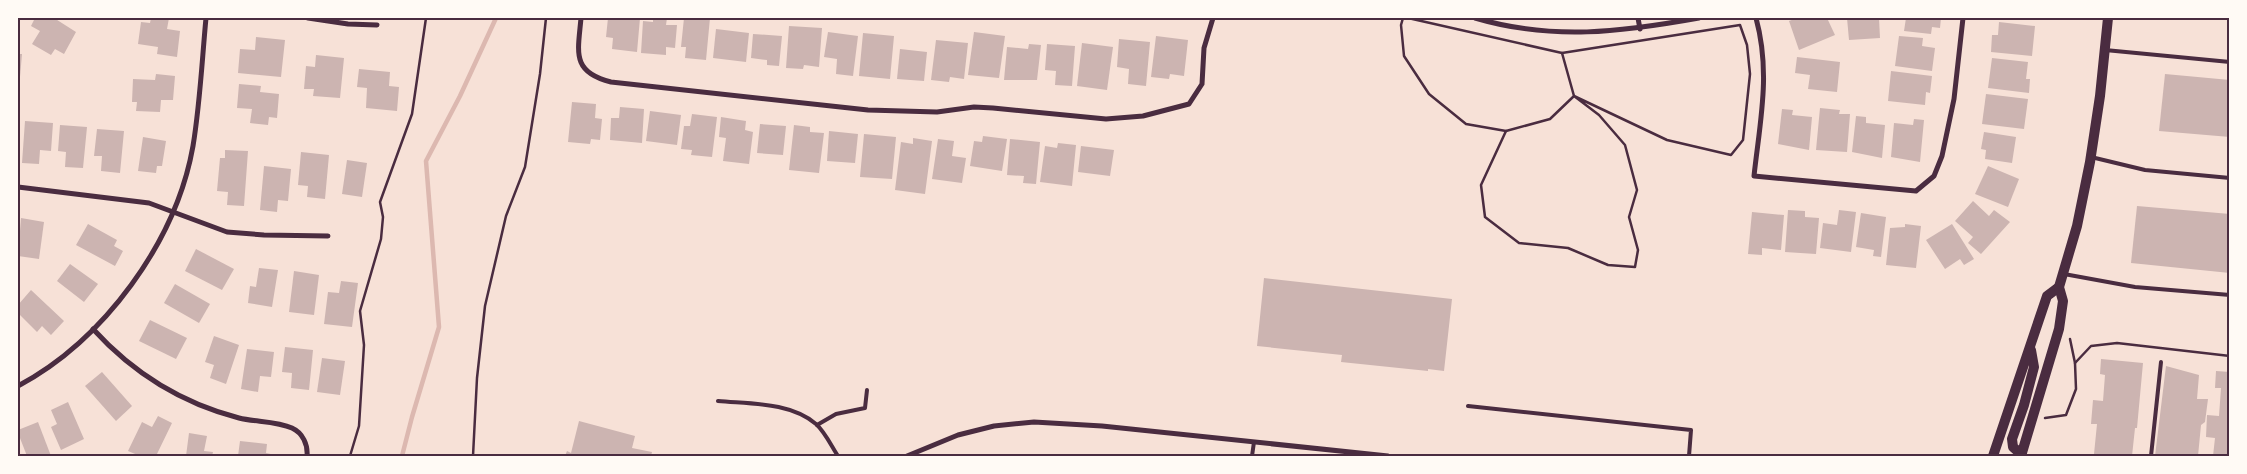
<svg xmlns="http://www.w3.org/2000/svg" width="2247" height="474" viewBox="0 0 2247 474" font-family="'Fira Sans Condensed',sans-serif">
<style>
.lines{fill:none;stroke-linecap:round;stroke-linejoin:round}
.stream{stroke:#dcb8b0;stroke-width:4.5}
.building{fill:#ccb4b1}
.path{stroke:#4a2c40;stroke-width:2.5}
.service{stroke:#4a2c40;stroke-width:4}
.minor{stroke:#4a2c40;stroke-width:5}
.secondary{stroke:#4a2c40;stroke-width:10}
.neatline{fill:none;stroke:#4a2c40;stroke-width:2}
</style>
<rect width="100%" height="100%" fill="#f7e1d7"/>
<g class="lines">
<polyline class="stream" points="402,456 412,417 439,327 426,161 460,96 496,18"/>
</g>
<g class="building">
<polygon points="35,18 54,18 76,32 64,54 55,49 51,55 32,44 40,31 31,26"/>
<polygon points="151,18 169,18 167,29 180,31 177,57 157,54 158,47 138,44 141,22 150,23"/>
<polygon points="608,18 640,18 637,52 612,49 613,38 606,37"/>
<polygon points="653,18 667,18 666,25 677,25 675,48 666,47 666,55 641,53 643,21 653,22"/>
<polygon points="684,18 710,18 706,60 685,58 686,47 681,47"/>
<polygon points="1797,18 1827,18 1835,35 1799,50 1789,21"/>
<polygon points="1847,18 1879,18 1880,38 1849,40"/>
<polygon points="1906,18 1941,18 1940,28 1932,27 1931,34 1904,31"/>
<polygon points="1999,22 2035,26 2032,56 1991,52 1992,35 1998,35"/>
<polygon points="789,26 822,28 819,67 804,65 803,69 786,68"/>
<polygon points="716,29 749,33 746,62 713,58"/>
<polygon points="828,32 858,36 853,76 836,74 837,59 824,57"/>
<polygon points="974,32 1005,36 999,78 968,75"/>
<polygon points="863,33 894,36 890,79 859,76"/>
<polygon points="753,34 782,36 779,66 767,65 767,60 751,58"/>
<polygon points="1156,36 1188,40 1184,76 1170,74 1169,79 1151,77"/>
<polygon points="1899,36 1923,38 1922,46 1935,48 1932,71 1895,66"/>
<polygon points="256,37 285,40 281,77 238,73 240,49 255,50"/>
<polygon points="1119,39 1150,42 1146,86 1128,84 1129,69 1117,67"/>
<polygon points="936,40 968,43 964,79 950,77 949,82 931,80"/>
<polygon points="1082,43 1113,47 1107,90 1077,86"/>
<polygon points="1029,44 1041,45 1037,80 1004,80 1007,47 1028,49"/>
<polygon points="1047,44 1075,46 1072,86 1055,85 1056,71 1045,70"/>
<polygon points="900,49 927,52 924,81 897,79"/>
<polygon points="18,54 22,54 20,77 18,77"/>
<polygon points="316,55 344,58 340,98 313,96 314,89 304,89 306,66 315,67"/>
<polygon points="1797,57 1840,62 1837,92 1808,89 1810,75 1795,73"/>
<polygon points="1992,58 2028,62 2026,79 2030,79 2029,93 1988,88"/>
<polygon points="359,69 390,72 389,86 399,87 397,111 366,108 367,88 357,87"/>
<polygon points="1891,71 1932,76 1930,93 1926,92 1925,105 1888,101"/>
<polygon points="156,74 175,76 173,100 161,100 160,112 136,111 137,102 132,102 133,79 155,80"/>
<polygon points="2165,74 2230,80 2230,137 2159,131"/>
<polygon points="239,84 261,86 260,92 279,94 277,118 269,117 268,125 250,123 252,109 237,108"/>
<polygon points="1986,94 2028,99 2024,129 1982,124"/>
<polygon points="572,102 596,104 595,118 602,119 600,140 591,139 590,144 568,142"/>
<polygon points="620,107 644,109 642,143 610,140 611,118 619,118"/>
<polygon points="1820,108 1840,110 1839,114 1850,114 1847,152 1816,150"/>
<polygon points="1782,109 1793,110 1792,115 1812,117 1809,150 1778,144"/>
<polygon points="650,111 681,115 677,145 646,141"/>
<polygon points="692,114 717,117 712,157 691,155 692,150 681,149 684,126 690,126"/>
<polygon points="1856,116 1866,117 1866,123 1885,125 1882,158 1852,152"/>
<polygon points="721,117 746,121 745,130 753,132 749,164 723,161 726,138 719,137"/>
<polygon points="1914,119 1924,120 1920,162 1891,157 1894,123 1913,125"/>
<polygon points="25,121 53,123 51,151 40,150 39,164 22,163"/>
<polygon points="760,124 786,126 783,155 757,153"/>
<polygon points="60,125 87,127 83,168 65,167 66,152 58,151"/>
<polygon points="794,125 810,127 810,132 824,133 819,173 789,170"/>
<polygon points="97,129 124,131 120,173 101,171 102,156 94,156"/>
<polygon points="829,131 858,134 855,163 827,161"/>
<polygon points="1984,132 2016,137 2012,163 1985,159 1986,150 1981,149"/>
<polygon points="864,134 896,137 892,179 860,177"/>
<polygon points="983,136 1007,139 1002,171 970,166 974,141 982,142"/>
<polygon points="143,137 166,141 162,166 157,166 156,173 138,171"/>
<polygon points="913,138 932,141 925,194 895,190 901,142 913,144"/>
<polygon points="938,139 954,141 952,156 966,158 962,183 932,179"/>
<polygon points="1010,139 1040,142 1036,184 1023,183 1024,176 1007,175"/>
<polygon points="1058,143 1076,145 1072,186 1040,182 1045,146 1057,148"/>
<polygon points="1081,146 1114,150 1110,176 1078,172"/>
<polygon points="225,150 248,151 244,206 227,205 228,192 217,191 220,158 225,158"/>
<polygon points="301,152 329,155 325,199 307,197 308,186 298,185"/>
<polygon points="347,160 367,163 362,197 342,194"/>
<polygon points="264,166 291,169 288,201 278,200 277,212 260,210"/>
<polygon points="1988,166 2019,179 2008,207 1975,194"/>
<polygon points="1973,201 1989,216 1994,210 2010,222 1981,254 1968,243 1973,237 1955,221"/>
<polygon points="2137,206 2230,214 2230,273 2131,263"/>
<polygon points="1788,210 1805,211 1805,217 1819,218 1816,254 1785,252"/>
<polygon points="1839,210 1856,212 1851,252 1820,248 1823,223 1837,225"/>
<polygon points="1752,212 1784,215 1781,250 1762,248 1762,255 1748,254"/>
<polygon points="1861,213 1886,217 1881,257 1873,256 1874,250 1856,247"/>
<polygon points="21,218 44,222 39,259 18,256"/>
<polygon points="88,224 117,240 114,246 123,251 115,266 76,245"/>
<polygon points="1905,224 1921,226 1916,268 1886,265 1890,228 1905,227"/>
<polygon points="1952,224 1974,259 1964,265 1960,259 1945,269 1926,240"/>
<polygon points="196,249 234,269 222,290 185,271"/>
<polygon points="70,264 98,284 84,302 57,281"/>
<polygon points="259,268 278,270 272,307 248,303 250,286 256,287"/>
<polygon points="294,271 319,275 314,315 289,312"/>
<polygon points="1264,278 1452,299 1444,371 1428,369 1428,371 1341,362 1342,355 1257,346"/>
<polygon points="341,281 358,283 352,327 324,324 328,292 339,293"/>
<polygon points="175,284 210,304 199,323 164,303"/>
<polygon points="31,290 64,321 51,335 42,326 37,332 18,313 18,305"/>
<polygon points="150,320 187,338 176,359 139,341"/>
<polygon points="214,336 239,345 226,384 210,378 214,365 205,362"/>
<polygon points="285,347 313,350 309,390 291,388 292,373 282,372"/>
<polygon points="247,349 274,352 271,377 260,376 258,392 241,389"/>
<polygon points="322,358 345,361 340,395 317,392"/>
<polygon points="2101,359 2143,363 2137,428 2135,428 2132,456 2094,454 2097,424 2091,424 2093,400 2103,401 2105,375 2100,374"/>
<polygon points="2166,366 2199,375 2197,399 2208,399 2205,422 2201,425 2198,456 2155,456"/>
<polygon points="2216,371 2230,372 2230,456 2213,456 2215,438 2206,437 2207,415 2219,416 2221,388 2215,388"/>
<polygon points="102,372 132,406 116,421 85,386"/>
<polygon points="68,402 84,439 61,450 51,427 57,424 51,410"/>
<polygon points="158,416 172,423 156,456 140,456 128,451 142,422 152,427"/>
<polygon points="579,421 635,436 632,448 652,452 651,456 565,456 567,451 571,453"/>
<polygon points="38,422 51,456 27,456 18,433 18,430"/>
<polygon points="189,433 207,436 204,451 213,452 212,456 186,456"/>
<polygon points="240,441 267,444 266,453 280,456 238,456"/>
</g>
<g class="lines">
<g class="path">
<polyline points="1403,18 1401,25 1404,56 1429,94 1466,124 1506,131 1550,119 1574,96 1562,53"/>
<polyline points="1408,18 1562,53 1740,25 1747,45 1750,74 1743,140 1731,155 1667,140 1574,96 1599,115 1625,145 1637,190 1629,217 1638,250 1635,267 1608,265 1568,248 1519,243 1485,217 1481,185 1506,131"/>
<polyline points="2075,363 2091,346 2117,343 2230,356"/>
<polyline points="2045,418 2066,415 2076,389 2075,363 2070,339"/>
<polyline points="350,456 359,426 364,345 360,311 381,239 383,217 380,202 412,114 426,18"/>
<polyline points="473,456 477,378 485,306 506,216 525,167 540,74 546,18"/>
</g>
<g class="service">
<polyline points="2105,50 2230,62"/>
<polyline points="2091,157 2145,170 2230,178"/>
<polyline points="2064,274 2135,287 2230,295"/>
<path d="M718,401C750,404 790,402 816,424C825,432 832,447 838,456"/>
<polyline points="1468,406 1691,430 1689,456"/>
<polyline points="817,425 836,414 865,408 867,390"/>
<polyline points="1252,456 1254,442"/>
<polyline points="2151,456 2161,362"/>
</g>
<g class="minor">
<polyline points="308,18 348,24 377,25"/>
<path d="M581,18C578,52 571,72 611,82L868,110L937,112L974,107L993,108L1106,119L1143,116L1189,104L1202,84L1204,48L1213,18"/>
<path d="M1475,18C1553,41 1621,32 1699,18"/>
<polyline points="1638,18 1640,29"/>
<path d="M1756,18C1771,73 1760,121 1754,176L1916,191L1934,176L1942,156L1954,99L1963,18"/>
<polyline points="18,187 149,203 227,232 264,235 328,236"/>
<path d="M93,329C133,373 181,403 239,418C255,422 277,421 292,428C303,433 308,445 307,456"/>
<path d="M18,386C104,340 176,242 193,146C200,104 202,60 206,18"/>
<polyline points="907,456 958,435 994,426 1034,422 1102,426 1388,456"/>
</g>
<g class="secondary">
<polyline points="2022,455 2013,447 2012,439 2024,405 2034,367 2031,350"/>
<polyline points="1993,456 2047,296 2059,287"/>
<polyline points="2021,456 2059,329 2063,301 2059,287 2077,226 2090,162 2100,96 2108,18"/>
</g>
</g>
<rect width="2247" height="474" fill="none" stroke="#fffaf5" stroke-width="38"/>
<rect x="19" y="19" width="2209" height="436" class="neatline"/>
</svg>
